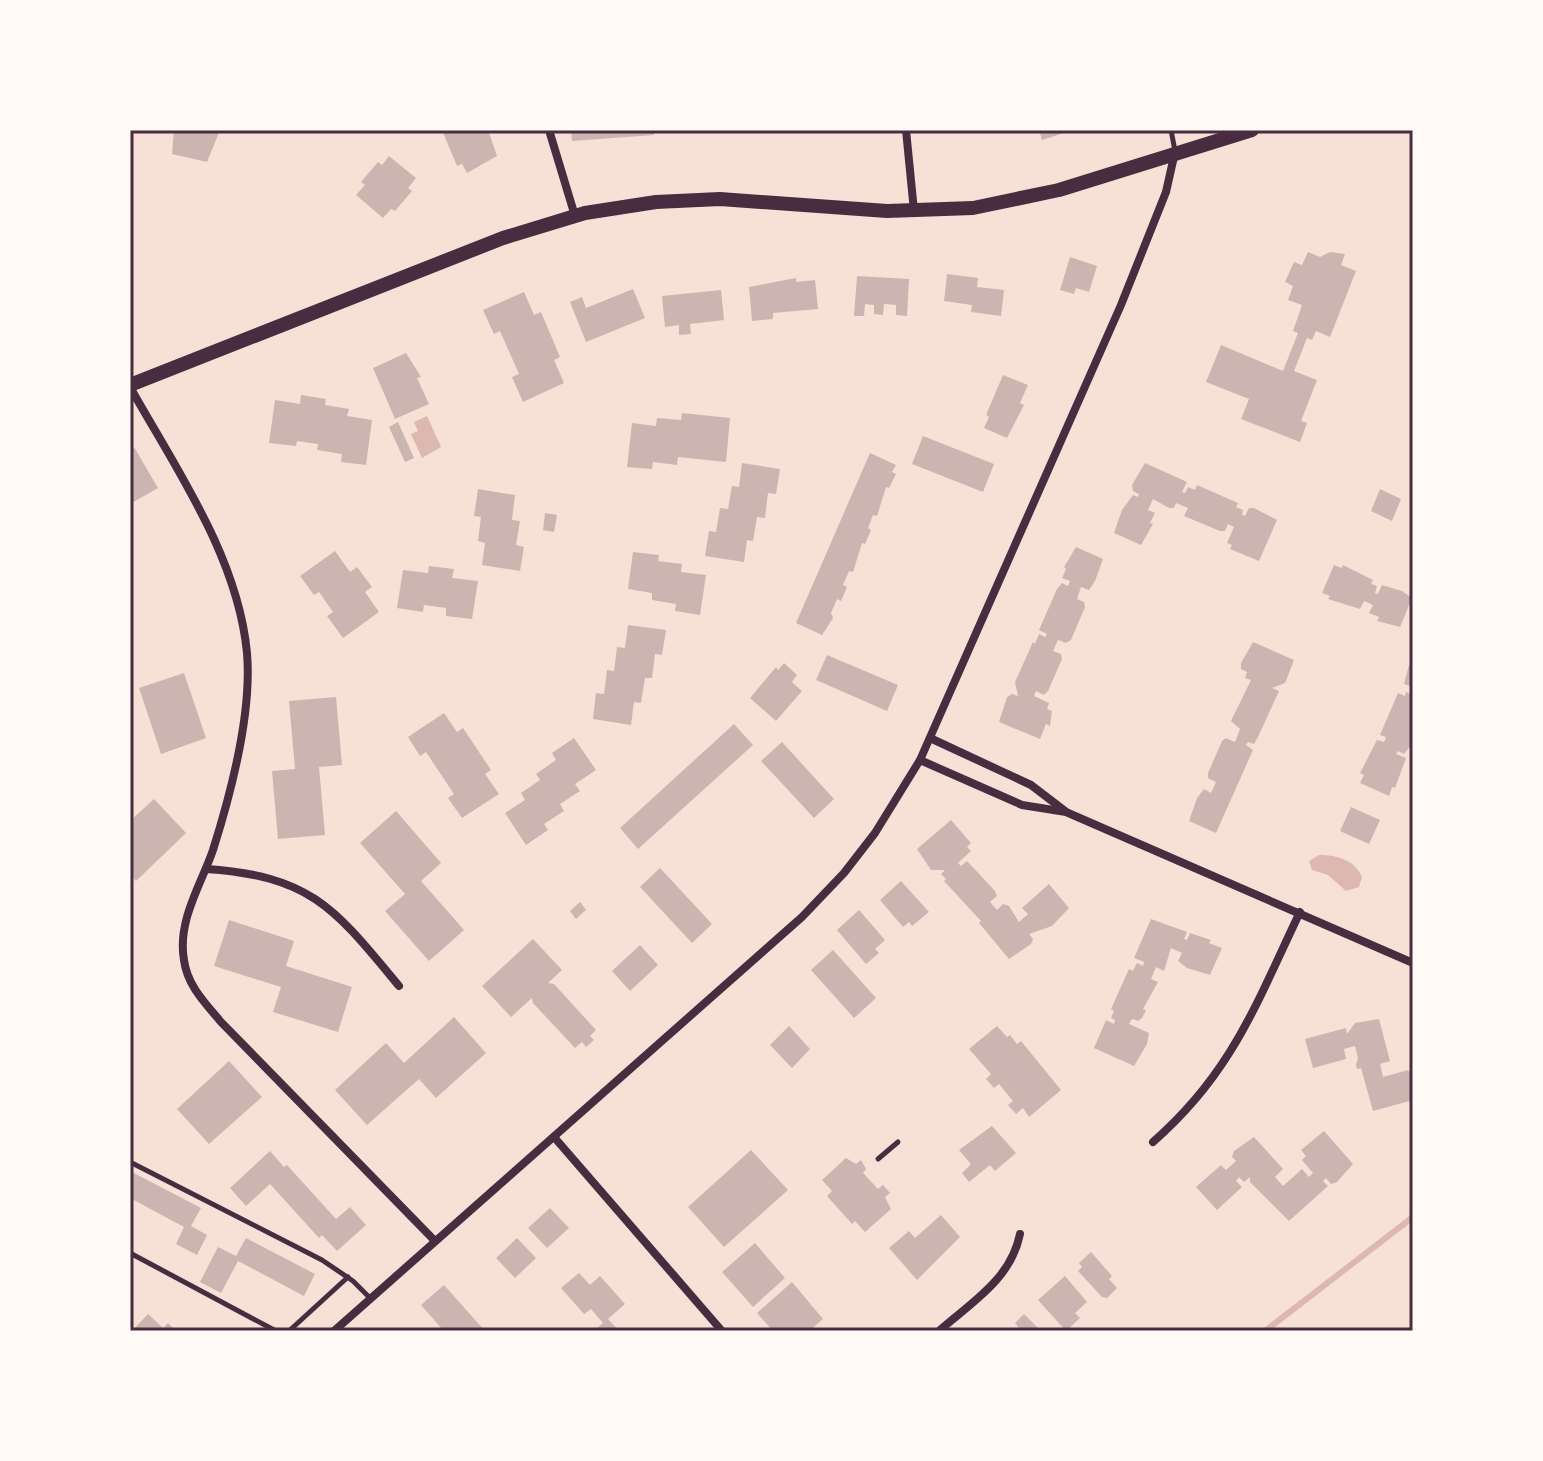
<svg xmlns="http://www.w3.org/2000/svg" width="1543" height="1461" viewBox="0 0 1543 1461" font-family="'PT Serif',serif">
<style>
.water{fill:#dcb8b0}
.lines{fill:none;stroke-linecap:round;stroke-linejoin:round}
.stream{stroke:#dcb8b0;stroke-width:6}
.building{fill:#ccb4b1}
.service{stroke:#4a2c40;stroke-width:5}
.minor{stroke:#4a2c40;stroke-width:8}
.primary{stroke:#4a2c40;stroke-width:14}
.neatline{fill:none;stroke:#4a2c40;stroke-width:3}
</style>
<rect width="100%" height="100%" fill="#f7e1d7"/>
<g class="water">
<polygon points="427,416 441,447 422,458 411,434 418,431 414,422"/>
<path d="M1319,855C1337,855 1355,860 1362,877L1359,887L1346,891L1328,875L1312,870L1309,861Z"/>
</g>
<g class="lines">
<polyline class="stream" points="1265,1331 1413,1217"/>
</g>
<g class="building">
<polygon points="174,130 220,130 207,162 172,154"/>
<polygon points="442,130 488,130 497,156 467,173 462,164 457,166"/>
<polygon points="571,130 654,130 654,135 572,141"/>
<polygon points="1039,130 1070,130 1070,131 1042,140"/>
<polygon points="389,156 416,178 408,188 412,191 395,211 391,209 383,218 356,195 365,185 361,182 378,162 382,165"/>
<polygon points="1308,252 1320,257 1330,252 1345,254 1341,265 1356,271 1330,337 1316,331 1312,340 1307,338 1294,371 1317,380 1301,421 1307,423 1300,442 1241,419 1249,399 1206,382 1221,345 1283,371 1298,333 1293,331 1302,305 1288,300 1293,286 1285,282 1294,262 1302,265"/>
<polygon points="1070,257 1097,266 1089,292 1076,288 1074,294 1060,290"/>
<polygon points="947,274 978,278 977,287 1004,290 1001,316 971,312 972,305 944,301"/>
<polygon points="857,276 909,279 907,316 896,315 896,305 884,304 883,315 874,314 874,305 865,304 864,316 854,316"/>
<polygon points="796,278 796,282 815,280 818,309 773,313 773,319 752,321 749,287"/>
<polygon points="633,289 645,318 586,342 570,302 582,297 586,308"/>
<polygon points="721,290 724,320 690,324 691,334 679,335 679,325 665,327 662,296"/>
<polygon points="524,292 534,315 541,312 560,357 554,360 564,383 523,402 512,377 519,374 500,331 494,334 483,310"/>
<polygon points="406,353 421,377 417,378 429,404 395,419 373,368"/>
<polygon points="1003,375 1028,385 1020,403 1024,405 1007,438 984,428 989,417 986,415"/>
<polygon points="301,395 326,399 325,405 349,409 347,416 372,420 366,465 341,462 342,454 317,450 318,444 297,441 296,446 269,443 275,400 300,404"/>
<polygon points="682,413 730,418 726,462 678,457 677,465 653,462 652,469 627,467 632,423 656,426 657,418 681,420"/>
<polygon points="398,422 414,458 405,462 389,427"/>
<polygon points="923,436 994,464 983,492 912,464"/>
<polygon points="134,447 158,488 130,504 130,449"/>
<polygon points="870,453 896,465 892,472 896,474 889,488 886,487 877,516 873,515 868,528 871,530 865,544 862,543 853,572 849,571 843,585 847,587 841,601 837,599 831,613 833,618 822,635 796,623"/>
<polygon points="742,463 780,469 776,494 768,493 765,518 757,517 753,541 747,540 744,562 705,556 709,531 716,532 720,508 728,509 732,486 739,487"/>
<polygon points="1145,463 1187,482 1182,492 1185,493 1188,487 1195,490 1197,485 1238,503 1236,507 1243,510 1242,515 1245,516 1249,508 1254,508 1277,520 1259,561 1230,549 1232,545 1227,543 1234,527 1228,524 1225,531 1220,531 1184,516 1188,508 1176,503 1174,508 1169,508 1153,499 1148,510 1155,513 1150,523 1153,524 1141,545 1114,533 1122,510 1133,495 1138,497 1139,494 1133,491 1132,485"/>
<polygon points="478,489 515,495 512,520 520,521 516,545 524,547 520,571 482,565 485,543 478,541 481,517 474,516"/>
<polygon points="1380,489 1401,499 1392,521 1371,511"/>
<polygon points="545,513 557,515 554,532 543,530"/>
<polygon points="1076,547 1103,559 1095,581 1089,590 1081,587 1077,599 1084,602 1085,607 1071,640 1066,643 1058,640 1053,651 1061,654 1062,659 1048,691 1044,695 1036,691 1034,696 1049,703 1047,709 1052,711 1050,726 1046,724 1040,739 999,722 1007,697 1012,694 1018,696 1015,682 1033,642 1035,644 1039,634 1045,637 1047,634 1039,630 1057,589 1062,583 1068,586 1070,581 1062,578 1066,569 1064,567"/>
<polygon points="335,551 350,572 357,567 372,587 365,592 379,612 343,638 327,616 333,612 319,592 314,595 300,576"/>
<polygon points="633,552 659,555 658,561 682,564 681,572 706,575 700,615 675,611 676,604 652,600 652,593 628,589"/>
<polygon points="1334,565 1342,568 1343,565 1373,580 1371,584 1377,586 1375,593 1378,594 1382,585 1402,591 1412,598 1400,627 1377,621 1379,617 1369,613 1373,605 1364,601 1360,609 1328,599 1330,596 1322,593"/>
<polygon points="429,566 454,569 452,578 478,581 472,619 446,616 446,608 424,605 423,612 397,608 403,570 428,573"/>
<polygon points="628,625 666,630 662,655 655,654 652,678 645,678 641,703 634,702 631,725 593,719 596,693 604,694 607,670 614,671 617,647 625,648"/>
<polygon points="1253,642 1294,660 1285,683 1272,688 1279,691 1258,737 1254,744 1248,742 1246,745 1253,750 1216,833 1189,821 1197,798 1204,789 1211,793 1216,782 1208,778 1208,773 1222,741 1226,738 1235,742 1240,729 1231,721 1251,680 1245,678 1247,672 1241,669 1241,663"/>
<polygon points="827,655 898,685 887,711 816,680"/>
<polygon points="784,663 797,675 792,682 802,691 776,721 750,698 776,667 778,670"/>
<polygon points="1409,665 1413,666 1413,687 1404,684"/>
<polygon points="184,673 206,738 161,754 139,688"/>
<polygon points="1406,692 1413,695 1413,743 1404,754 1398,751 1396,754 1406,758 1395,788 1392,787 1389,796 1360,783 1364,775 1360,773 1377,740 1384,742 1386,737 1380,735 1398,693 1405,696"/>
<polygon points="336,697 342,765 319,767 325,835 278,839 272,771 295,769 289,701"/>
<polygon points="444,713 457,732 463,728 491,770 485,774 499,794 462,818 448,798 454,794 426,752 420,756 408,737"/>
<polygon points="734,724 753,745 638,849 620,828"/>
<polygon points="574,738 596,770 575,784 580,791 560,804 564,811 544,824 548,830 526,845 505,813 525,800 521,793 540,780 536,774 556,760 552,753"/>
<polygon points="782,742 834,799 814,818 761,761"/>
<polygon points="154,799 186,833 136,881 130,875 130,821"/>
<polygon points="1351,807 1380,820 1369,844 1340,831"/>
<polygon points="396,811 441,863 421,881 464,930 429,961 385,911 405,894 360,843"/>
<polygon points="951,820 971,843 967,847 971,851 958,863 961,866 967,861 995,891 997,896 990,902 997,910 1003,904 1009,906 1019,922 1028,914 1022,908 1049,884 1069,908 1052,926 1029,934 1033,939 1031,944 1009,959 979,923 981,921 944,881 946,879 941,874 945,870 931,870 917,849"/>
<polygon points="660,868 712,924 692,943 640,887"/>
<polygon points="901,881 929,912 912,926 909,922 903,927 880,900"/>
<polygon points="580,902 586,910 576,919 570,911"/>
<polygon points="859,910 885,940 875,949 879,953 866,964 837,930"/>
<polygon points="1151,919 1187,932 1184,939 1187,940 1190,933 1211,940 1209,943 1222,948 1210,975 1187,968 1178,961 1182,953 1171,948 1164,971 1156,967 1151,979 1158,982 1143,1009 1146,1010 1142,1018 1138,1021 1132,1019 1129,1024 1149,1033 1147,1044 1134,1066 1094,1048 1106,1020 1114,1024 1115,1020 1111,1018 1114,1011 1111,1009 1129,969 1133,971 1137,963 1143,966 1144,962 1134,958"/>
<polygon points="229,920 294,941 286,966 352,987 338,1032 273,1012 281,987 214,966"/>
<polygon points="533,939 562,970 548,983 554,984 596,1030 590,1036 594,1040 586,1047 582,1042 575,1048 533,1003 532,998 511,1017 482,986"/>
<polygon points="640,945 658,965 630,991 612,971"/>
<polygon points="833,950 876,998 854,1018 811,970"/>
<polygon points="454,1017 486,1053 436,1098 419,1079 367,1125 335,1090 386,1043 404,1063"/>
<polygon points="1379,1019 1390,1061 1380,1064 1383,1077 1408,1070 1413,1078 1413,1100 1373,1111 1361,1068 1357,1069 1356,1065 1358,1058 1355,1046 1344,1049 1346,1059 1313,1068 1305,1039 1346,1028 1347,1034 1355,1023"/>
<polygon points="789,1026 810,1049 792,1068 770,1045"/>
<polygon points="997,1026 1007,1037 1010,1035 1017,1044 1021,1041 1061,1090 1029,1117 1023,1108 1016,1114 1008,1105 1013,1101 999,1084 994,1088 986,1079 991,1074 969,1049"/>
<polygon points="229,1061 262,1097 209,1144 177,1109"/>
<polygon points="992,1126 1016,1153 995,1171 990,1165 969,1182 962,1173 971,1164 959,1150"/>
<polygon points="1324,1131 1353,1164 1337,1182 1331,1184 1326,1178 1323,1181 1328,1186 1289,1221 1250,1182 1250,1177 1244,1182 1239,1177 1236,1181 1242,1187 1217,1210 1196,1187 1221,1165 1226,1170 1236,1161 1232,1157 1234,1151 1254,1137 1283,1169 1275,1177 1283,1186 1302,1169 1309,1177 1313,1173 1302,1160 1306,1156 1301,1150"/>
<polygon points="751,1150 788,1190 724,1247 688,1207"/>
<polygon points="270,1151 284,1167 287,1165 336,1219 350,1207 366,1225 337,1251 322,1235 319,1238 270,1184 246,1206 230,1188"/>
<polygon points="846,1158 856,1164 861,1160 866,1169 863,1173 878,1189 883,1185 890,1193 885,1197 891,1209 865,1232 855,1221 852,1224 827,1196 832,1191 822,1180"/>
<polygon points="130,1171 201,1208 191,1226 207,1235 197,1255 176,1244 184,1227 130,1198"/>
<polygon points="550,1208 569,1228 547,1248 528,1228"/>
<polygon points="941,1215 960,1237 917,1280 889,1248 909,1231 915,1238"/>
<polygon points="246,1238 315,1274 304,1296 238,1261 221,1293 200,1282 218,1247 236,1256"/>
<polygon points="517,1238 536,1258 515,1278 496,1258"/>
<polygon points="755,1243 785,1278 753,1307 722,1272"/>
<polygon points="1091,1252 1112,1276 1109,1279 1117,1288 1107,1298 1102,1297 1078,1271 1082,1267 1079,1263"/>
<polygon points="579,1273 590,1285 600,1276 625,1304 608,1319 619,1331 594,1331 603,1323 591,1309 584,1314 561,1288"/>
<polygon points="1065,1276 1087,1302 1075,1313 1080,1318 1066,1331 1038,1300"/>
<polygon points="792,1282 823,1319 809,1331 773,1331 757,1313"/>
<polygon points="444,1285 485,1331 444,1331 421,1305"/>
<polygon points="148,1314 163,1328 168,1323 176,1331 132,1331"/>
<polygon points="1024,1314 1041,1331 1016,1331 1019,1328 1015,1323"/>
</g>
<g class="lines">
<g class="service">
<polyline points="1171,130 1175,151"/>
<polyline points="878,1159 898,1142"/>
<polyline points="130,1162 322,1260 353,1281 370,1298"/>
<polyline points="130,1253 276,1331"/>
<polyline points="289,1331 348,1277"/>
</g>
<g class="minor">
<polyline points="549,130 575,216"/>
<polyline points="906,130 914,211"/>
<path d="M130,387C176,469 238,557 247,653C252,712 231,793 213,850C201,885 177,921 184,960C187,985 205,1003 221,1022L435,1241"/>
<polyline points="930,738 1031,785 1065,811"/>
<polyline points="920,760 1022,805 1066,812 1413,963"/>
<path d="M206,869C312,876 335,909 399,986"/>
<polyline points="554,1137 722,1331"/>
<path d="M1153,1142C1232,1073 1256,1004 1300,912"/>
<polyline points="334,1331 802,917 844,873 875,833 920,760 1121,305 1166,192 1175,152"/>
<path d="M939,1331C972,1302 1011,1279 1020,1234"/>
</g>
<polyline class="primary" points="130,385 503,238 585,213 656,202 720,199 887,211 973,208 1059,190 1252,130"/>
</g>
<rect width="1543" height="1461" fill="none" stroke="#fffaf5" stroke-width="264"/>
<rect x="132" y="132" width="1279" height="1197" class="neatline"/>
</svg>
